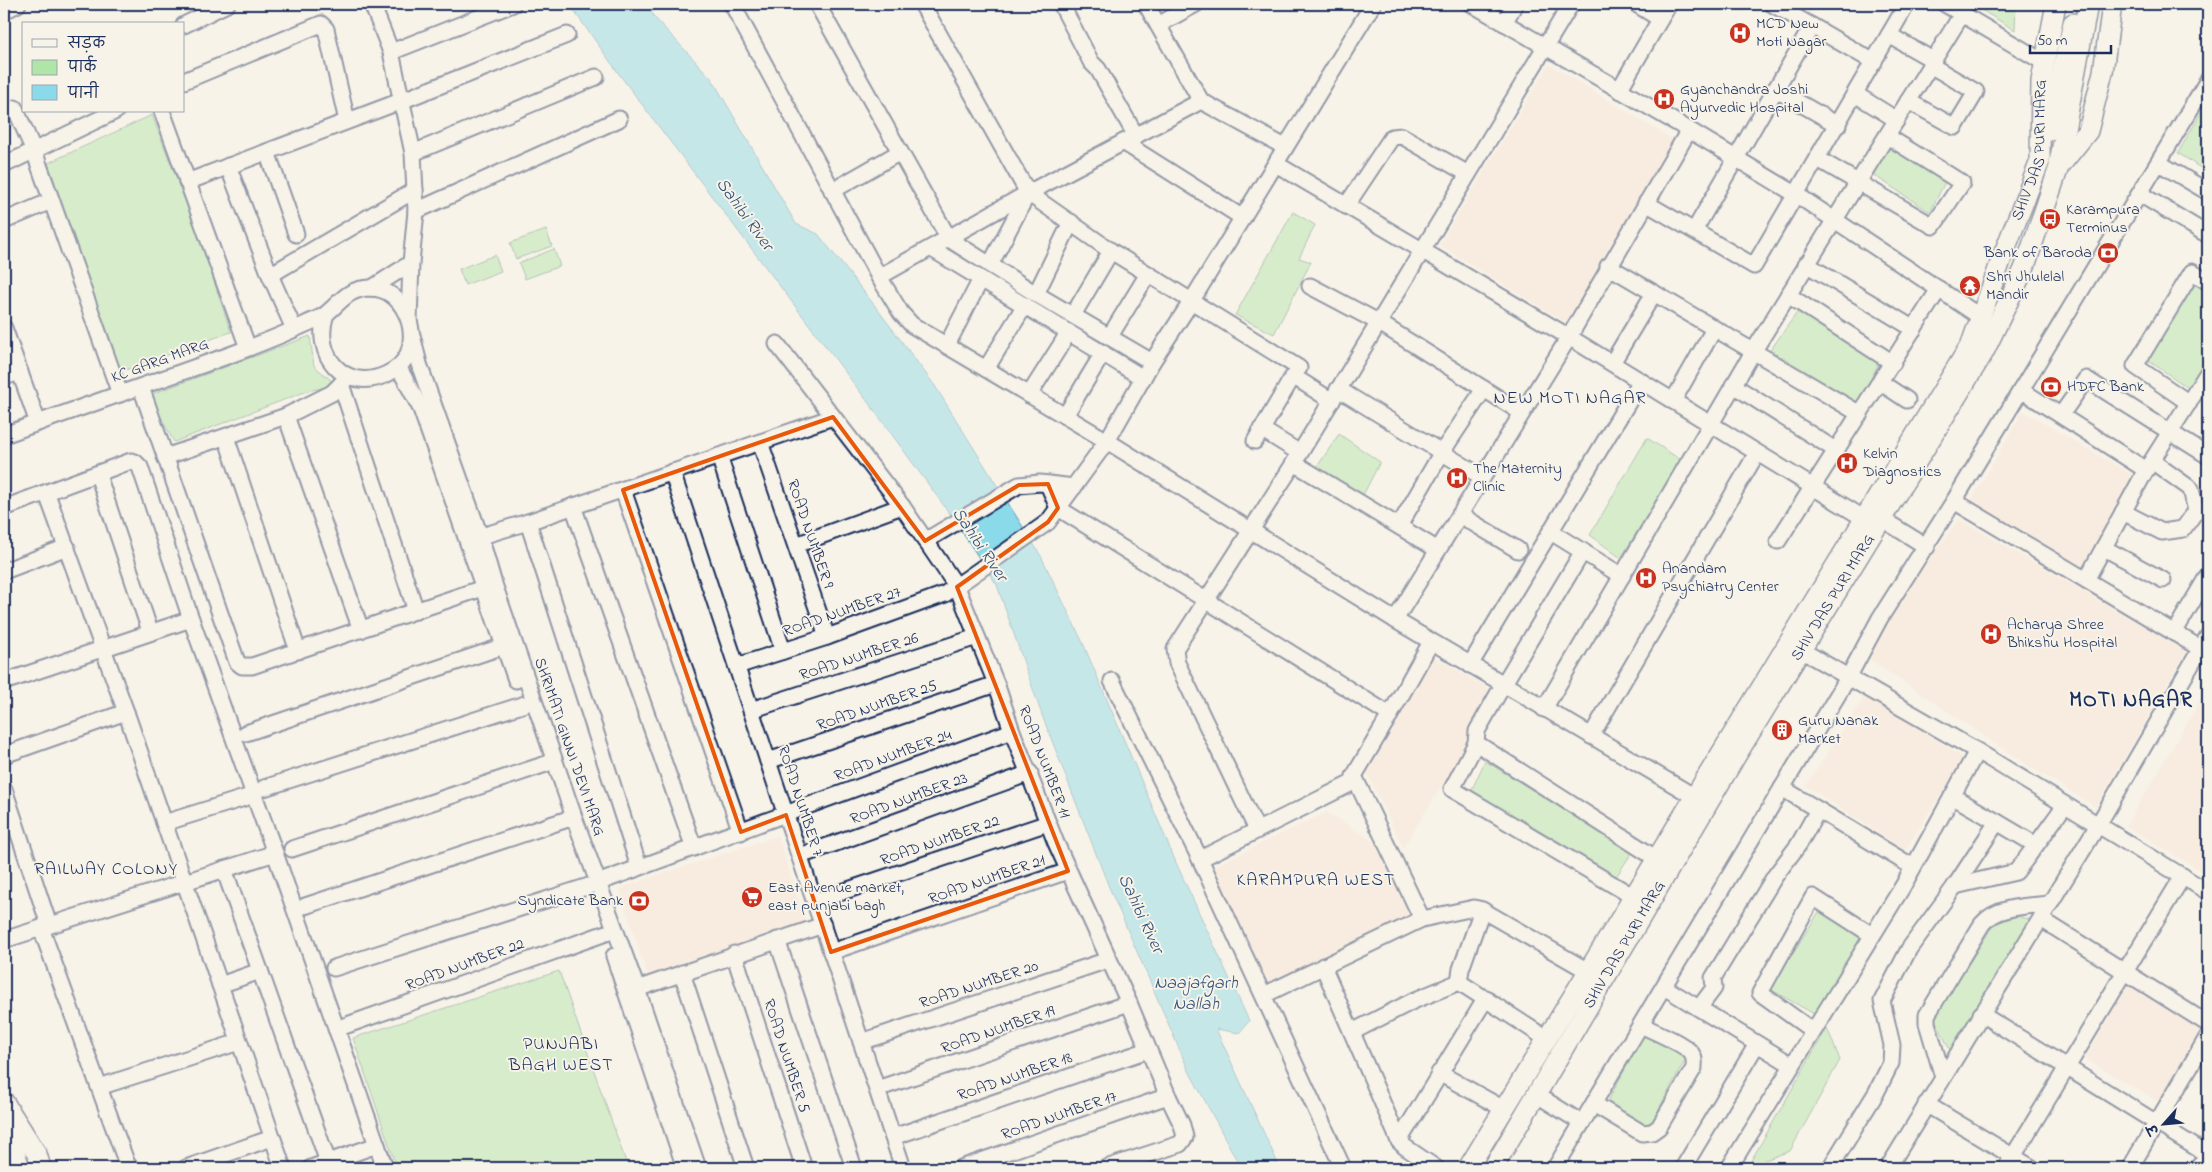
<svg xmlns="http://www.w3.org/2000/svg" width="2212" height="1172" viewBox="0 0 2212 1172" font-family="'Indie Flower','Playpen Sans Deva',sans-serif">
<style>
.built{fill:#f8e5d8}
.green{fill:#afe5a7;stroke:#658a82}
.water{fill:#8bdae9;stroke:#5e96b1}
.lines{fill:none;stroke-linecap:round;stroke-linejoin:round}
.minor-casing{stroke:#1b2f5e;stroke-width:19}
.major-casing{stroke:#1b2f5e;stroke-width:22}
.minor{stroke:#f7f3e8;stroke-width:15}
.major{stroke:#f7f3e8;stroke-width:19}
.marked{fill:none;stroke:#e8590c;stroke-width:4;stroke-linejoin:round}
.labels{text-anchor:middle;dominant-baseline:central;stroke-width:4;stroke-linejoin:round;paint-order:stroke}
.poi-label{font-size:16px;fill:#1b2f5e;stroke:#f7f3e8;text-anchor:start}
.street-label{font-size:16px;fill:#1b2f5e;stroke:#f7f3e8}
.water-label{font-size:18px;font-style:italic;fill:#31517a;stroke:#f7f3e8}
.neighbourhood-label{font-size:18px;letter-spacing:1px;fill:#1b2f5e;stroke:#f7f3e8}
.district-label{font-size:21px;font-weight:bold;letter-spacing:1px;fill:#1b2f5e;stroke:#f7f3e8}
</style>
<rect width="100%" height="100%" fill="#f7f3e8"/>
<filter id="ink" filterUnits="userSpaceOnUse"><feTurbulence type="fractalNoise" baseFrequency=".02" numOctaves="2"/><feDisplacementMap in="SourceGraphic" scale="10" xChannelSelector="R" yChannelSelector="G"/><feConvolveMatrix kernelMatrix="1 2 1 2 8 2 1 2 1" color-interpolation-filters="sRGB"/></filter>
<g filter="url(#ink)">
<g class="built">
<polygon points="1549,64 1680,144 1570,325 1439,245"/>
<polygon points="2023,411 2140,479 2088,569 1971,501"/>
<polygon points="1959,519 2187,651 2096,807 2029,766 1861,654"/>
<polygon points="1430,654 1499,694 1403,848 1365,769"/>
<polygon points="2208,687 2208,875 2126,826"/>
<polygon points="1866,694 1964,758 1905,850 1806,786"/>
<polygon points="1327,812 1379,845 1418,915 1257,993 1200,873"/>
<polygon points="778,836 808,928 649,980 619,888"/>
<polygon points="2129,983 2203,1026 2159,1102 2085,1059"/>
</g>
<g class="green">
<polygon points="1971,4 2016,4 2015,30"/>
<polygon points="2202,111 2208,115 2208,173 2178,153"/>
<polygon points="152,115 197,231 231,332 120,372 48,163"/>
<polygon points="1895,135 1951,170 1930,212 1872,174"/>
<polygon points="1293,212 1315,225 1299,258 1311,262 1274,334 1235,315"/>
<polygon points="546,230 552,246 516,259 510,243"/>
<polygon points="554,249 560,266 525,279 519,263"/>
<polygon points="495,255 501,271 465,285 459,269"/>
<polygon points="2192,276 2208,285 2208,358 2190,389 2146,359"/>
<polygon points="1806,300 1884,352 1858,406 1769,352"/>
<polygon points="310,336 314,366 337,385 307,391 174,442 149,395"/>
<polygon points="1339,434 1380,462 1363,495 1317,467"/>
<polygon points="1647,438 1681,460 1621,558 1590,535"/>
<polygon points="1485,761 1633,851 1610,886 1467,800"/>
<polygon points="1824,904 1869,927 1814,1014 1770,989"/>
<polygon points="2017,916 2032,920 1950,1050 1934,1018 1994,924"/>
<polygon points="559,971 628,1168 397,1168 353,1038"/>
<polygon points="1827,1028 1840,1060 1790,1151 1748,1166"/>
<polygon points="1646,1031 1688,1055 1648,1129 1605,1106"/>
</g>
<polygon class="water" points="569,4 648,4 654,17 712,79 796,224 818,234 875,306 935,386 1041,556 1082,641 1177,865 1249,1021 1239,1033 1216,1029 1280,1168 1241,1168 1188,1069 1109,887 1042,715 997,585 950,514 874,410 622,78"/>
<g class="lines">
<g class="minor-casing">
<g id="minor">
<polyline points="372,4 391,52 413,153 416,211 411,263 409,320"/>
<polyline points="732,4 879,277 901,313 912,325 1107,441 1395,620 1695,797"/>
<polyline points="817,4 949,239 1036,294 1152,362"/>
<polyline points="922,4 1028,193 1111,251 1299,368"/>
<polyline points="1061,4 1091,62 1098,69 1136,136"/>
<polyline points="1146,4 1201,101 1285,147"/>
<polyline points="1472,4 1689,130 1797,195 1982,318"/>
<polyline points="1636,4 1660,19"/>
<polyline points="1772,4 1812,26"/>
<polyline points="1945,4 2045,63"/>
<polyline points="4,11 18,4"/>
<polyline points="1504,23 1515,4"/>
<polyline points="184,25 227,4"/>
<polyline points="1158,25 1196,4"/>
<polyline points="1889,35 1933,60"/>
<polyline points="391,52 513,4"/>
<polyline points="2208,80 1954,501 2208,653"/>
<polyline points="184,81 321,24 326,29 347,121"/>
<polyline points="1775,89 1838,125"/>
<polyline points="1619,90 1669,4"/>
<polyline points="1855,94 1897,120"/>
<polyline points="1908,101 1955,127 1976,92 1930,65"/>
<polyline points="15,108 34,151 120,394"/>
<polyline points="162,111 248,348"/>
<polyline points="1123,142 1243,218"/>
<polyline points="267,152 296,234"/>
<polyline points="413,153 596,77"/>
<polyline points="1818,159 1933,226 1962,183 1887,136"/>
<polyline points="2159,163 2208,192"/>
<polyline points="1276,164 1569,337 1865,519"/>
<polyline points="4,165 116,111"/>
<polyline points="228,166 270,275"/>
<polyline points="187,182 401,101 567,35"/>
<polyline points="832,191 900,152"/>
<polyline points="2140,194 2208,235"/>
<polyline points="1646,203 1754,266 1907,4"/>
<polyline points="1346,206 1392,137 1402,136 1468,174"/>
<polyline points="416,211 619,119"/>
<polyline points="4,221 51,201"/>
<polyline points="1694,231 1812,26 1874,62"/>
<polyline points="932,249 1143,378"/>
<polyline points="1806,264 1914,329"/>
<polyline points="990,265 1028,193"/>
<polyline points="1608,266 1860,414"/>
<polyline points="879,277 1028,193 1201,101"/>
<polyline points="1310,286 1378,322 1522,413"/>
<polyline points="372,288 411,263"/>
<polyline points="1036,294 1071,222"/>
<polyline points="1788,295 1893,363"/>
<polyline points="1073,315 1111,251"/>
<polyline points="4,328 38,423"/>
<polyline points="294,329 270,275 415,190"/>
<polyline points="412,335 419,364 480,536 494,584 574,817 637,989 698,1168"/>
<polyline points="1110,336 1148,274"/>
<polyline points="777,344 902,506 957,587 997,686 1012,731 1056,843 1129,1003 1168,1096 1182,1125 1185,1137 1180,1144 1106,1168"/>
<polyline points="947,345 981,279"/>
<polyline points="1612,363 1654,293"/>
<polyline points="399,368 421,409 516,680"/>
<polyline points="986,369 1025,305"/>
<polyline points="4,377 20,372"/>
<polyline points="1880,382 1907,400"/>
<polyline points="341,384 416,611"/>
<polyline points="1733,385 1837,451"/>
<polyline points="141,387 237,662 242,666 252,666 483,588"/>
<polyline points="1338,389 1482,477"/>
<polyline points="2021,390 2146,470"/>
<polyline points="1029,395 1069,332"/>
<polyline points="1673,401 1714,329"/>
<polyline points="2189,403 2135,366 2192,272 2208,282"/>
<polyline points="2061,415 2086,379 2208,456"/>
<polyline points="286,416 361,630"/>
<polyline points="1065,416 1103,353"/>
<polyline points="1261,429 1300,453"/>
<path d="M4,435C62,414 120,394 179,373C222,358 265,343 306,324C312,321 321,318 326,314C341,302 348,288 371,288C402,289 419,328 408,354C403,364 397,369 387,374C345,394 312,355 326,314"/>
<polyline points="226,437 298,651"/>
<polyline points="1255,441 1292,378 1296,378 1332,401"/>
<polyline points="760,442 827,637"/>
<polyline points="719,456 783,651"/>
<polyline points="165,457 286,416 332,393 346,379"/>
<polyline points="1294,463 1438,550"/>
<polyline points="672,472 903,1168"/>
<polyline points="98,475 150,631"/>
<polyline points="1048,484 1058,508 1390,715 1431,642"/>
<polyline points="623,490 741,832"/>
<polyline points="47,494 126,712 283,1168"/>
<polyline points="573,506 694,848"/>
<polyline points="4,508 131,461 135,462 140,467 191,619"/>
<polyline points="2123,512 2162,532 2183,529 2196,511 2191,489 2152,461"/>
<polyline points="1460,515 1518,550"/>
<polyline points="1882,519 1927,547"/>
<polyline points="528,522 639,867"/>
<polyline points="1399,526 1442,452 1484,389"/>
<polyline points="1551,532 1622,576"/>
<polyline points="472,539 528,522 833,417"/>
<polyline points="925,541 1019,485 1040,483 1074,487"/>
<polyline points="1778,541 1939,289"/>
<polyline points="796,545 902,506"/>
<polyline points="2104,548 2163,580"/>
<polyline points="1583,551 1503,685 1477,731 1476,743 1657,859"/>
<polyline points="4,571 67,547"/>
<polyline points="2086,580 2146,470 2208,372"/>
<polyline points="1395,620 1569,337 1689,130"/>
<polyline points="2174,633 2208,575"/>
<polyline points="1801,650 1977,751 2208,892"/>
<polyline points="1470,665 1641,381"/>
<polyline points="737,666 827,637 945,594 1048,522 1107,441 1152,362 1191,302 1373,4"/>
<polyline points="1112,681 1200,859 1343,1168"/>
<polyline points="4,682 191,619 275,853"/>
<polyline points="1544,709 1753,352 1962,14"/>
<polyline points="751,710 977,637"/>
<polyline points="1390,715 1354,776 1422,919"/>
<polyline points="246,733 504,646"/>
<polyline points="1591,736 1757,453"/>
<polyline points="1476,743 1452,789 1634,897"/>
<polyline points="4,755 126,712"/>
<polyline points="768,761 996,684"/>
<polyline points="264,788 525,704"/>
<polyline points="1782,788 1913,867"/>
<polyline points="4,789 49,925"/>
<polyline points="1952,796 1997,822"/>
<polyline points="164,823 254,795"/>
<polyline points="1257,830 1177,663 1175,649 1294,463 1571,4"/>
<path d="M2036,845L1997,822L1955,886L2016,872C2033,850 2049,827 2065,805"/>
<polyline points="292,849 546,764"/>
<polyline points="800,856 1030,773"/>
<polyline points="1200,859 1356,781"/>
<polyline points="224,869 328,1162"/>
<polyline points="815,901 1048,823"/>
<polyline points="305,906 565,820"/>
<polyline points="2041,919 2208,1024"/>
<polyline points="41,928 127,1164 131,1168"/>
<polyline points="4,940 275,853 385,1168"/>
<polyline points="777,940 854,1168"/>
<polyline points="831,952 1068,871"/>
<polyline points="734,954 804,1168"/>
<polyline points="614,956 685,1168"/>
<polyline points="1323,966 1399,1141 1405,1147 1436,1168"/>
<polyline points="334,968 589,886 1012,731"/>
<polyline points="682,973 746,1168"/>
<polyline points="1459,982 1547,1039"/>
<polyline points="1459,982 1461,969 1482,910"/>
<polyline points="220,985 260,971"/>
<polyline points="1664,987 1792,1065"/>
<polyline points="628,992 823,925"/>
<polyline points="1264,995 1422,919 1474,908 1482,910 1588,971"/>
<polyline points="1699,1008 1714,988 1713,978 1775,876 1799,844 1818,810"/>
<polyline points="1981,1014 2208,1155"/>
<polyline points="336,1029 606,933"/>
<polyline points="1813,1031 1760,993 1813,897 1872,935"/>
<polyline points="1352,1032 1413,1001 1459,982"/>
<polyline points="861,1042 1108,960"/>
<polyline points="1439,1073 1504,1109"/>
<path d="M1943,1077L1927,1023V1015L1982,924C1997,906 2028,906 2050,904"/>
<polyline points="99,1087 239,1042"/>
<polyline points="877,1089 1129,1003"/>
<polyline points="1537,1095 1582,1123"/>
<path d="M1594,1104L1642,1133L1652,1132L1659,1127L1694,1068C1694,1064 1695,1060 1693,1056C1689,1045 1652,1031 1641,1025"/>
<polyline points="1926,1104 2032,1168"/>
<polyline points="893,1137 1148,1050"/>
<polyline points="1399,1141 1486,998"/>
<polyline points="186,1168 272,1138"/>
<polyline points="311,1168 377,1145"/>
<polyline points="961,1168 1168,1096"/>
<polyline points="1555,1168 1849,676 1880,618 1954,501"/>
<polyline points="1683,1168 1757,1044"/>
<polyline points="1729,1168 1903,886 1977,751"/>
<polyline points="1830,1168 1876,1093 1891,1063 1892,1045 1882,1001 1909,949 1955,886"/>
<polyline points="1888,1168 2098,825 2208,636"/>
<polyline points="2006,1168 2183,876"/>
<polyline points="2130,1168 2208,1036"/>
<polyline points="2196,1168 2208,1157"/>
</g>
</g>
<g class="major-casing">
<g id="major">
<polyline points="2048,131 2073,23"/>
<polyline points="2059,163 2088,4"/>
<polyline points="4,1102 37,1154 41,1168"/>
<polyline points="4,1119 20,1168"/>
<path id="s1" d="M1468,1168L1971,344L2003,255L2040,161L2041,81L2056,4"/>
<path id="s2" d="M1493,1168L1736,756L1984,352L2024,269L2059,167L2088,131L2103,72L2112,4"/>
</g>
</g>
<use href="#minor" class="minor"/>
<use href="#major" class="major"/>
</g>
</g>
<path d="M0 0H2212V1172H0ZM833,417L925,541L1019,485L1048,484L1058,508L1048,522L957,587L1068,871L831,952L786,815L741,832L623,490Z" fill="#f7f3e8" fill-opacity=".55" fill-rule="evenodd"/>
<path class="marked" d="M833,417L925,541L1019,485L1048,484L1058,508L1048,522L957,587L1068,871L831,952L786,815L741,832L623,490Z"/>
<defs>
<g id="hospital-disc" transform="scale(1.125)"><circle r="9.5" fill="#c8321e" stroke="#f7f3e8"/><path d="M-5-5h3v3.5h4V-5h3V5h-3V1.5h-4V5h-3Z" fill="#fff"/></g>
<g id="bus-disc" transform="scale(1.125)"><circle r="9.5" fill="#c8321e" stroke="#f7f3e8"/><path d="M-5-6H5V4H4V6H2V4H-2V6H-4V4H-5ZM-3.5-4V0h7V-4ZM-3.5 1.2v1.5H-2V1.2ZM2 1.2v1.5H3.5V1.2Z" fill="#fff"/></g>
<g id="bank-disc" transform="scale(1.125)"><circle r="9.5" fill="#c8321e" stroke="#f7f3e8"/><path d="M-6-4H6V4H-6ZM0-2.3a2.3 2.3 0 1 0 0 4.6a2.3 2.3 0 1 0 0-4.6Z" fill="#fff"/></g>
<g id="temple-disc" transform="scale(1.125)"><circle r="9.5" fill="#c8321e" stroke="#f7f3e8"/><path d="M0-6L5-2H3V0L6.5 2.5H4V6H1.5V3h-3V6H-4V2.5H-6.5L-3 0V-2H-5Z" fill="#fff"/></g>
<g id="building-disc" transform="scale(1.125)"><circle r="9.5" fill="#c8321e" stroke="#f7f3e8"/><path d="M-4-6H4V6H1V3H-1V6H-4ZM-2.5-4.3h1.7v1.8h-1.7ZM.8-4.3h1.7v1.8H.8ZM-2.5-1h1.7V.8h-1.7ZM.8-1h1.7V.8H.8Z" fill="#fff"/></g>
<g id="supermarket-disc" transform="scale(1.125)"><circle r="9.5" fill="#c8321e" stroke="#f7f3e8"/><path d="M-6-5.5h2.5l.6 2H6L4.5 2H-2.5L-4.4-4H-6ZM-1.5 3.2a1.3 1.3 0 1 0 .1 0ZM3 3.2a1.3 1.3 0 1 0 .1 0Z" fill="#fff"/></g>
</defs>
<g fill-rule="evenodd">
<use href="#hospital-disc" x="1740" y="33"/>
<use href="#hospital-disc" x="1664" y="99"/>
<use href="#bus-disc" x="2050" y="219"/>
<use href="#bank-disc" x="2108" y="253"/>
<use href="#temple-disc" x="1970" y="286"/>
<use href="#bank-disc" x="2051" y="387"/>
<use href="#hospital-disc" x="1847" y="463"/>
<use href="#hospital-disc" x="1457" y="478"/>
<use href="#hospital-disc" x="1646" y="578"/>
<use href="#hospital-disc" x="1991" y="634"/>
<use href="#building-disc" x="1782" y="730"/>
<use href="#supermarket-disc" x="752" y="897"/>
<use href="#bank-disc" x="639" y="901"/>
</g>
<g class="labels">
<g class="poi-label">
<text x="1756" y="24">MCD New<tspan x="1756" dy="18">Moti Nagar</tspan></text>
<text x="1680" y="90">Gyanchandra Joshi<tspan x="1680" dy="18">Ayurvedic Hospital</tspan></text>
<text x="2066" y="210">Karampura<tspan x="2066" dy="18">Terminus</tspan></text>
<text x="2092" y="253" text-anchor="end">Bank of Baroda</text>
<text x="1986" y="277">Shri Jhulelal<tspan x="1986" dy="18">Mandir</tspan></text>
<text x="2067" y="387">HDFC Bank</text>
<text x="1863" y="454">Kelvin<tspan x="1863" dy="18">Diagnostics</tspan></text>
<text x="1473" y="469">The Maternity<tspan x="1473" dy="18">Clinic</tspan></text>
<text x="1662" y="569">Anandam<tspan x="1662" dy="18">Psychiatry Center</tspan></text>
<text x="2007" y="625">Acharya Shree<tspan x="2007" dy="18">Bhikshu Hospital</tspan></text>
<text x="1798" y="721">Guru Nanak<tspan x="1798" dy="18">Market</tspan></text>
<text x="768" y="888">East Avenue market,<tspan x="768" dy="18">east punjabi bagh</tspan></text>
<text x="623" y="901" text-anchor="end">Syndicate Bank</text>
</g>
<g class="street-label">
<text stroke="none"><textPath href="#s1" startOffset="1170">SHIV DAS PURI MARG</textPath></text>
<text transform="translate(160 361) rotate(-20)">KC GARG MARG</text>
<text transform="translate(810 534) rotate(71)">ROAD NUMBER 9</text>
<text stroke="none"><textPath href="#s2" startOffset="664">SHIV DAS PURI MARG</textPath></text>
<text transform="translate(842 612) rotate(-19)">ROAD NUMBER 27</text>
<text transform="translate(859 657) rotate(-18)">ROAD NUMBER 26</text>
<text transform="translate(877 706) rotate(-19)">ROAD NUMBER 25</text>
<text transform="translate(569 747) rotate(71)">SHRIMATI GINNI DEVI MARG</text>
<text transform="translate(893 756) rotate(-20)">ROAD NUMBER 24</text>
<text transform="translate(1044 762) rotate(69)">ROAD NUMBER 11</text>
<text transform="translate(909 799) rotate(-20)">ROAD NUMBER 23</text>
<text transform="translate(800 801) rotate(72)">ROAD NUMBER 7</text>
<text transform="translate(940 841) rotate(-19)">ROAD NUMBER 22</text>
<text transform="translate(987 880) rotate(-19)">ROAD NUMBER 21</text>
<text stroke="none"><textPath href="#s2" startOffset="259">SHIV DAS PURI MARG</textPath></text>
<text transform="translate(465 965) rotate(-20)">ROAD NUMBER 22</text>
<text transform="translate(979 985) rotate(-18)">ROAD NUMBER 20</text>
<text transform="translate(998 1030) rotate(-19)">ROAD NUMBER 19</text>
<text transform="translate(786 1056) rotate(72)">ROAD NUMBER 5</text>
<text transform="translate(1015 1077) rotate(-19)">ROAD NUMBER 18</text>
<text transform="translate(1059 1116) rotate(-19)">ROAD NUMBER 17</text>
</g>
<g class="water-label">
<text transform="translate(744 215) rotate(54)">Sahibi River</text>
<text transform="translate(979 545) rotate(56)">Sahibi River</text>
<text transform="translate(1140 914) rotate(65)">Sahibi River</text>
<text x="1196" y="984">Naajafgarh<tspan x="1196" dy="21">Nallah</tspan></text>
</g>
<g class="neighbourhood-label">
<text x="1570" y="399">NEW MOTI NAGAR</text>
<text x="106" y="870">RAILWAY COLONY</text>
<text x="1316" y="881">KARAMPURA WEST</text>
<text x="561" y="1045">PUNJABI<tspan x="561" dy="21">BAGH WEST</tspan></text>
</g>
<g class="district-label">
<text x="2131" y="701">MOTI NAGAR</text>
</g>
</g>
<rect width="2212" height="1172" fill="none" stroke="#f7f3e8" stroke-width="20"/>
<rect x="10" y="10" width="2192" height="1152" fill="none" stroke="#1b2f5e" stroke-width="2" filter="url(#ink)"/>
<rect x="22" y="22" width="162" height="90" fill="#f7f3e8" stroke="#9fa5b1"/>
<rect x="32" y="39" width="25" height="8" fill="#f7f3e8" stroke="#9fa5b1"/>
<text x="68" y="48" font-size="15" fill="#1b2f5e">सड़क</text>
<rect x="32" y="60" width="25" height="15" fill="#afe5a7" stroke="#9fa5b1"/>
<text x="68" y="72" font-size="15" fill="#1b2f5e">पार्क</text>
<rect x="32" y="85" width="25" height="15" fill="#8bdae9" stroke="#9fa5b1"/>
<text x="68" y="98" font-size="15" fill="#1b2f5e">पानी</text>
<g transform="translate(2164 1124) rotate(243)" stroke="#f7f3e8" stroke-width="4" paint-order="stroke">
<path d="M0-4L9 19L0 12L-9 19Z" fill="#1b2f5e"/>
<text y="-8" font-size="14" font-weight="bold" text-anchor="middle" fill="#1b2f5e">उ</text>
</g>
<path d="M2030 45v8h81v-8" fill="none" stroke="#1b2f5e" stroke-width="2.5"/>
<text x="2037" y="45" font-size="15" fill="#1b2f5e" stroke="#f7f3e8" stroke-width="4" paint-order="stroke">50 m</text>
</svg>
